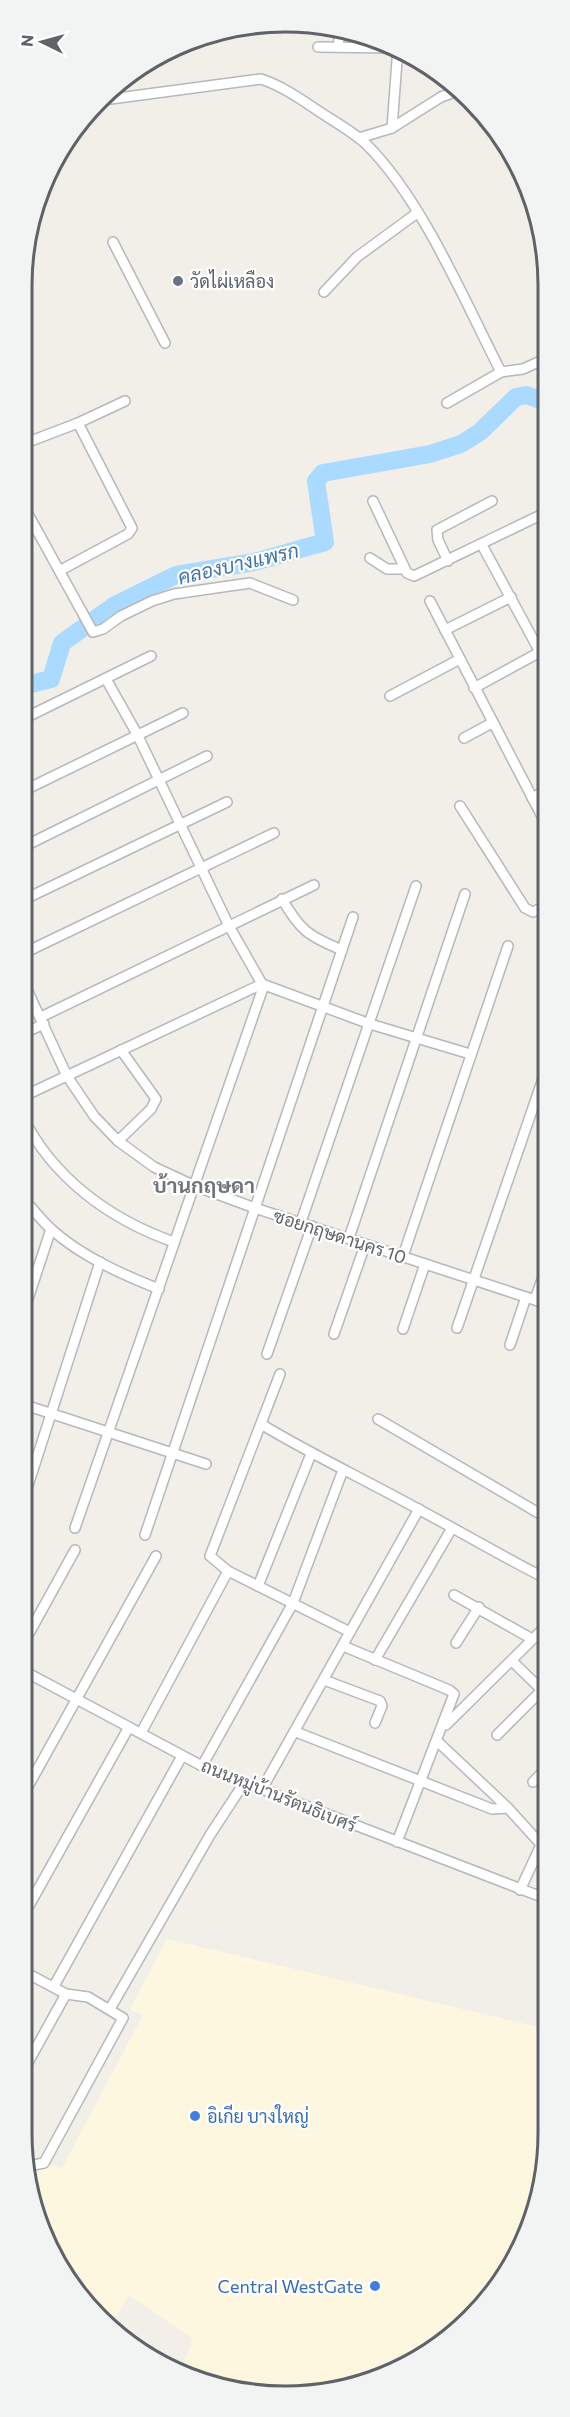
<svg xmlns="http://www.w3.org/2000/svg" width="570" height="2417" viewBox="0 0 570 2417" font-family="Commissioner,Sarabun,sans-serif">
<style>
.commercial{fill:#fef7e0}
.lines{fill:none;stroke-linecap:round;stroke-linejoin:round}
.river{stroke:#aadaff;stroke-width:18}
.minor-casing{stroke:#b5b8bc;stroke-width:12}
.minor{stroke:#fff;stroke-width:9}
.worship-dot{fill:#6b7280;stroke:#fff;stroke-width:2}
.shop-dot{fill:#3f7fe0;stroke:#fff;stroke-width:2}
.labels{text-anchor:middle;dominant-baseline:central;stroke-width:4.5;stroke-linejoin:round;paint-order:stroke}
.worship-label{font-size:18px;fill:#5b616d;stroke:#fff;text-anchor:start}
.street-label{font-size:18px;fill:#5f6368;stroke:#fff}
.shop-label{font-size:18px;fill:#366cbe;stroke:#fff;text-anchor:start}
.water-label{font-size:20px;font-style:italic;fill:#4174aa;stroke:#fff}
.quarter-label{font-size:21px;font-weight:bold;fill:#70757a;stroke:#fff}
.rim{fill:none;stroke:#5f6368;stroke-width:3}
</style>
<rect width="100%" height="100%" fill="#f1efe8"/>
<polygon class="commercial" points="167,1939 547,2029 547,2167 514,2264 446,2341 354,2387 267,2395 180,2372 193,2339 129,2295 111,2325 87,2306 41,2233 27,2163 36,2161 62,2168 143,2015 130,2009"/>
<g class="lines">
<polyline class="river" points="23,686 51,679 62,643 115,605 176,575 254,562 325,542 316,481 323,473 430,454 461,444 480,432 516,397 527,395 547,403"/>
<g class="minor-casing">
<g id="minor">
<polyline points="318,47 398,48"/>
<polyline points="338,47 340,29"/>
<path d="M103,100L261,79C282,86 299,98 317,110C333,121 352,131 366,144C422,199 465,302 501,372"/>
<polyline points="392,128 398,47"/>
<polyline points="359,138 392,128 441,97 460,90"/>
<polyline points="113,242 165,343"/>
<polyline points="324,292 357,257 417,213"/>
<polyline points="447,403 501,372 523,369 547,358"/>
<polyline points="23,444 78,423 125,401"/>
<polyline points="373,501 407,573 414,576 547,512"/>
<polyline points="23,505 93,632 103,629 121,616 152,601 174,594 250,583 293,600"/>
<polyline points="482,545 547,665"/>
<polyline points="370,558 387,569 405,569"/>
<polyline points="448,561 438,540 437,530 492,501"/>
<polyline points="61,570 128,534 132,528 78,423"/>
<polyline points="430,601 547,826"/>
<polyline points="445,630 511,597"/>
<polyline points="106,679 137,734 229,926 262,984 370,1024 470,1054"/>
<polyline points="474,688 540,652"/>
<polyline points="390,696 460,659"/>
<polyline points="23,719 151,656"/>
<polyline points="464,738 492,723"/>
<polyline points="23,791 183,713"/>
<polyline points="532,798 547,790"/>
<polyline points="460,806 525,908 533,912 547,905"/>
<polyline points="23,847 207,756"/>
<path d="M282,899C300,930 308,936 342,950"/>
<polyline points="23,900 227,802"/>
<polyline points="22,954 274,833"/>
<polyline points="22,979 67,1076 94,1116 118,1141 154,1167 195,1186 255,1208 547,1304"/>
<polyline points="41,1017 314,885"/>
<polyline points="22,1034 44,1024"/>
<polyline points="22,1097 262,984"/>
<path d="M22,1115C52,1178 111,1220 174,1242"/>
<polyline points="118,1141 151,1109 156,1099 121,1050"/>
<path d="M22,1197C32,1208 41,1220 51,1229C81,1256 121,1274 159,1289"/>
<polyline points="301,1222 416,886"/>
<polyline points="349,1238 465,894"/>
<polyline points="403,1256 508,946"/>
<polyline points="535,1299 547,1266"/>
<polyline points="22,1317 51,1229"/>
<polyline points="457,1328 547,1067"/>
<polyline points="403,1329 425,1264"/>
<polyline points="334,1334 365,1245"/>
<polyline points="510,1345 526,1297"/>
<polyline points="267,1354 312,1226"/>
<polyline points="280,1374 210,1556 228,1571 350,1632"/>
<polyline points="22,1404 206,1464"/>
<polyline points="378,1419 547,1518"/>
<path d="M261,1424C312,1455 366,1480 418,1509C461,1532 503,1557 547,1579"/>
<polyline points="22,1504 100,1262"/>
<polyline points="75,1528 264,985"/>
<polyline points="145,1535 353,917"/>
<polyline points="258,1586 311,1454"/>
<polyline points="454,1595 532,1639"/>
<polyline points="456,1643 479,1607"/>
<polyline points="22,1646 75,1550"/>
<polyline points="343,1646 449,1690 454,1694 397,1842"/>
<polyline points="375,1660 452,1528"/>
<polyline points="512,1661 547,1695"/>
<polyline points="22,1670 202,1766 547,1899"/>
<polyline points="324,1680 380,1701 382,1706 375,1723"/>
<polyline points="446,1725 547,1625"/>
<polyline points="296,1732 492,1809 508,1808"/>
<polyline points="141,1733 228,1571"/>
<polyline points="497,1735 542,1690"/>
<polyline points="437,1741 508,1808 547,1851"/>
<polyline points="202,1766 293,1603 343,1470"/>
<polyline points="533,1782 547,1768"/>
<polyline points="262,1789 419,1509"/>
<polyline points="21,1799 156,1556"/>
<polyline points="520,1890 541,1845"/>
<polyline points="21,1920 129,1727"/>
<polyline points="21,1970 66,1994 88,1997 123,2018 44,2163 28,2166"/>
<polyline points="54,1986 182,1756"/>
<polyline points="110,2009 210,1835 244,1783"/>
<polyline points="21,2075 66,1994"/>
</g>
</g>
<use href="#minor" class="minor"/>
</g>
<circle class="worship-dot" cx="178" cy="281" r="6"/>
<g class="shop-dot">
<circle cx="195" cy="2116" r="6"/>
<circle cx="375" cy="2286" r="6"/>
</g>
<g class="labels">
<g class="worship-label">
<text x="190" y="281">วัดไผ่เหลือง</text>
</g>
<g class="street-label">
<text transform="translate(340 1236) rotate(18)">ซอยกฤษดานคร 10</text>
<text transform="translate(279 1795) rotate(22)">ถนนหมู่บ้านรัตนธิเบศร์</text>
</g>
<g class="shop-label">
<text x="207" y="2116">อิเกีย บางใหญ่</text>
<text x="363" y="2286" text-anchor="end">Central WestGate</text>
</g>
<g class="water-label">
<text transform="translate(238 563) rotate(-13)">คลองบางแพรก</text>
</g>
<g class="quarter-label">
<text x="204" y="1184">บ้านกฤษดา</text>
</g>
</g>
<path d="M0 0H570V2417H0ZM285 32H285A253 253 0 0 1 538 285V2133A253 253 0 0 1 285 2386H285A253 253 0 0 1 32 2133V285A253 253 0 0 1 285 32Z" fill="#f2f3f3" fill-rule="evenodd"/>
<path class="rim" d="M285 32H285A253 253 0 0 1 538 285V2133A253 253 0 0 1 285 2386H285A253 253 0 0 1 32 2133V285A253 253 0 0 1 285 32Z"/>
<g transform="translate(42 42) rotate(275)" stroke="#ffffff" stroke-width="4.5" paint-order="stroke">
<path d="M0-4.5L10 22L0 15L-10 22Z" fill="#5f6368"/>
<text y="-9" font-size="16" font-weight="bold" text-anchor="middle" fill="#5f6368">N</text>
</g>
</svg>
